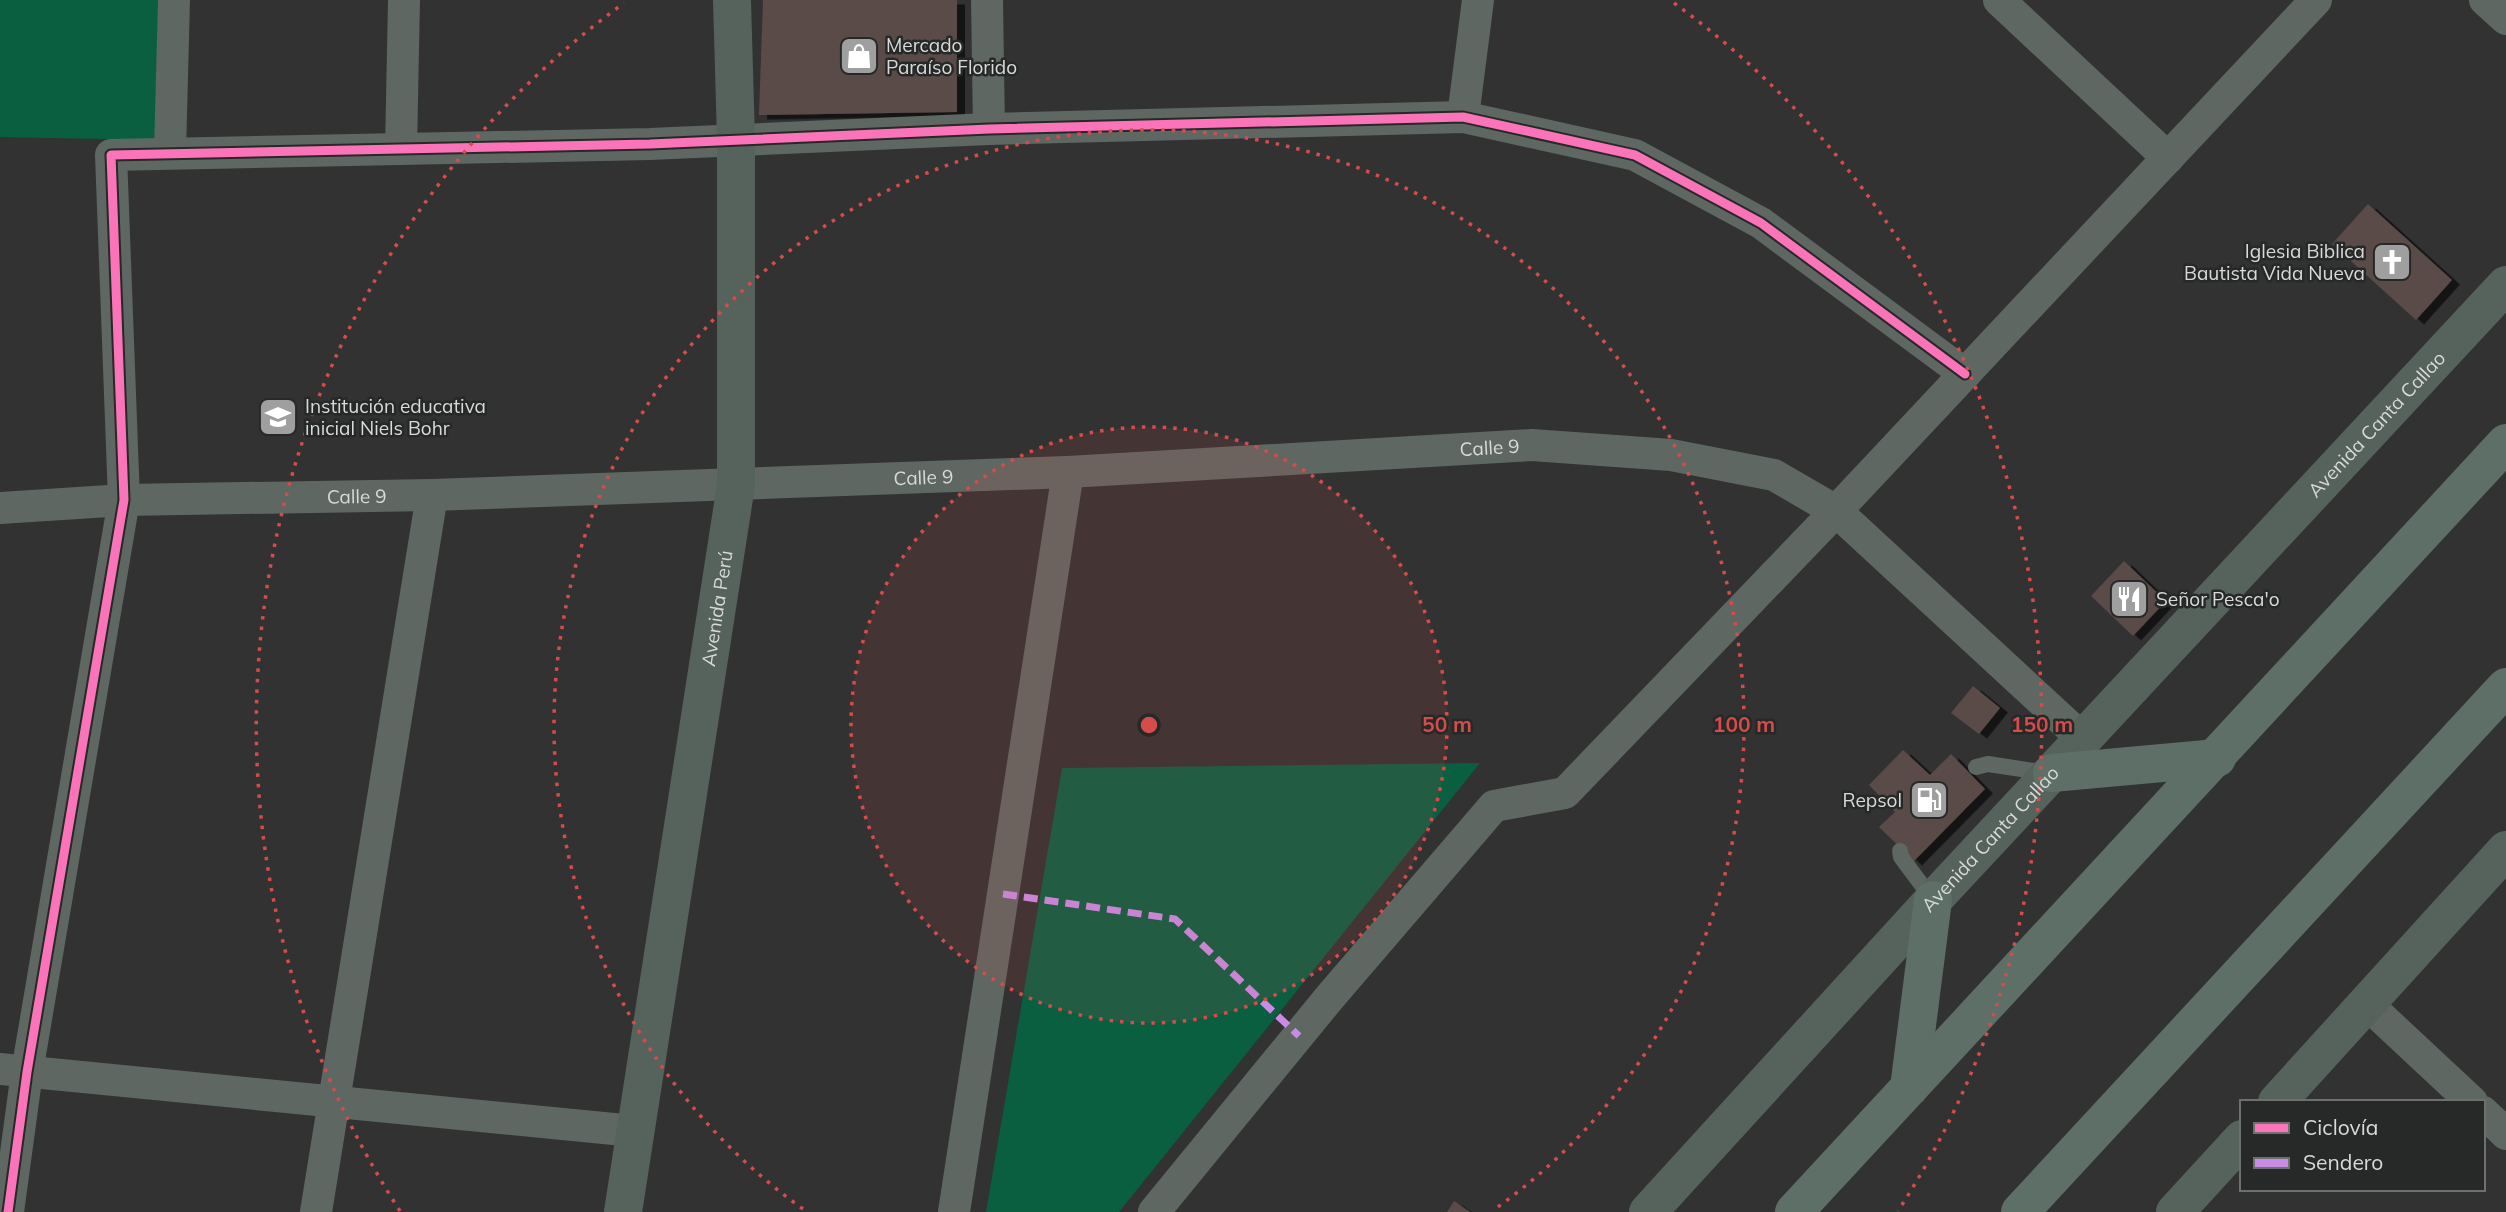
<svg xmlns="http://www.w3.org/2000/svg" width="2506" height="1212" viewBox="0 0 2506 1212" font-family="Mulish,sans-serif">
<style>
.green{fill:#0a5f41}
.building{fill:#5a4b4a;filter:url(#shadow)}
.lines{fill:none;stroke-linecap:round;stroke-linejoin:round}
.lane{stroke:#5e6762;stroke-width:16}
.street{stroke:#5e6762;stroke-width:32}
.secondary{stroke:#56625c;stroke-width:38}
.highway{stroke:#5d6f67;stroke-width:38}
.quiet{stroke:#ca8be6;stroke-width:7;stroke-dasharray:14 7;stroke-linecap:butt}
.cycleway-casing{stroke:#262927;stroke-width:13}
.cycleway{stroke:#fb73b8;stroke-width:9}
.ring{fill:none;stroke:#d64c4b;stroke-width:3.5;stroke-dasharray:3.5 7}
.labels{text-anchor:middle;dominant-baseline:central;stroke-width:5;stroke-linejoin:round;paint-order:stroke}
.poi-label{font-size:19px;fill:#d8dad9;stroke:#262927;text-anchor:start}
.street-label{font-size:19px;fill:#d8dad9;stroke:#262927}
.centre{fill:#d64c4b;stroke:#262927;stroke-width:3.5}
.ring-label{font-size:21px;text-anchor:middle;font-weight:bold;fill:#d64c4b;stroke:#262927;stroke-width:5;stroke-linejoin:round;paint-order:stroke}
</style>
<defs>
<filter id="shadow"><feDropShadow dx="8" dy="4.5" stdDeviation="0" flood-color="#0009"/></filter>
</defs>
<rect width="100%" height="100%" fill="#313231"/>
<g class="green">
<polygon points="0,0 159,0 156,140 0,137"/>
<polygon points="1480,763 1119,1212 986,1212 1062,768"/>
</g>
<g class="building">
<polygon points="763,0 957,0 957,112 759,115"/>
<polygon points="2368,204 2452,280 2416,320 2332,244"/>
<polygon points="2124,561 2166,601 2133,636 2091,596"/>
<polygon points="1973,686 2000,708 1979,734 1951,713"/>
<polygon points="1903,750 1930,775 1951,754 1985,789 1914,861 1879,827 1895,812 1869,785"/>
<polygon points="1454,1201 1470,1212 1447,1212"/>
</g>
<g class="lines">
<g class="lane">
<polyline points="1976,767 1988,764 2047,773"/>
<polyline points="1900,851 1901,857 1933,900"/>
</g>
<g class="street">
<polyline points="987,0 989,129"/>
<polyline points="1999,0 2168,158"/>
<polyline points="2485,0 2506,19"/>
<polyline points="1463,117 1478,0"/>
<polyline points="401,149 404,0"/>
<polyline points="170,153 174,0"/>
<path id="s1" d="M0,508L124,500L432,495L1068,472L1532,445L1671,455L1774,475L1836,511L2083,739"/>
<polyline points="2367,1004 2472,1102"/>
<polyline points="0,1069 634,1131"/>
<polyline points="2483,1112 2506,1134"/>
<polyline points="8,1212 27,1072 124,500 111,155 650,144 989,129 1463,117 1635,155 1761,223 1965,374"/>
<polyline points="316,1212 432,495"/>
<polyline points="954,1212 1068,472"/>
<polyline points="1154,1212 1330,997 1494,806 1565,793 1836,511 2316,0"/>
</g>
<g class="secondary">
<polyline points="2277,1102 2506,850"/>
<path id="s2" d="M623,1212L736,485V140L732,0"/>
<path id="s3" d="M1648,1212L1933,900L2506,285"/>
<polyline points="2175,1212 2242,1139"/>
</g>
<g class="highway">
<polyline points="2052,773 2217,758"/>
<polyline points="1909,1088 1933,900"/>
<polyline points="1794,1212 2506,443"/>
<polyline points="2020,1212 2506,687"/>
</g>
<polyline class="quiet" points="1003,894 1175,919 1299,1036"/>
<g class="cycleway-casing">
<polyline id="cycleway" points="8,1212 27,1072 124,500 111,155 650,144 989,129 1463,117 1635,155 1761,223 1965,374"/>
</g>
<use href="#cycleway" class="cycleway"/>
</g>
<circle cx="1149" cy="725" r="298" fill="#d64c4b" fill-opacity=".12"/>
<g class="ring">
<circle cx="1149" cy="725" r="298"/>
<path d="M803 1209A595 595 0 1 1 1495 1209"/>
<path d="M400 1211A893 893 0 0 1 624 3M1674 3A893 893 0 0 1 1898 1211"/>
</g>
<defs>
<g id="shop-square" transform="scale(2.0125)"><rect x="-9" y="-9" width="18" height="18" rx="4" fill="#9e9f9e" stroke="#262927"/><path d="M-5-2.5h2.3a2.7 3.5 0 0 1 5.4 0H5L5.5 6h-11ZM-1.5-2.5h3a1.5 2.3 0 0 0-3 0Z" fill="#fff"/></g>
<g id="church-square" transform="scale(2.0125)"><rect x="-9" y="-9" width="18" height="18" rx="4" fill="#9e9f9e" stroke="#262927"/><path d="M-1.2-6h2.4v3.5h3.3v2.4h-3.3V6h-2.4V-.1h-3.3v-2.4h3.3Z" fill="#fff"/></g>
<g id="school-square" transform="scale(2.0125)"><rect x="-9" y="-9" width="18" height="18" rx="4" fill="#9e9f9e" stroke="#262927"/><path d="M0-5L7-2L0 1L-7-2ZM-4 1L0 2.5L4 1V4Q0 6-4 4Z" fill="#fff"/></g>
<g id="restaurant-square" transform="scale(2.0125)"><rect x="-9" y="-9" width="18" height="18" rx="4" fill="#9e9f9e" stroke="#262927"/><path d="M-5-6h1v4h1v-4h1v4h1v-4h1v5L-1.5 .5V6h-2V.5L-5-1ZM5-6V6H3V1.5H1.5Q1.5-4 5-6Z" fill="#fff"/></g>
<g id="fuel-square" transform="scale(2.0125)"><rect x="-9" y="-9" width="18" height="18" rx="4" fill="#9e9f9e" stroke="#262927"/><path d="M-5.5-6h7V0h2V4h1.3V-2.5L3-4.5l.8-.8L6-3V5H2.5V1h-1V6h-7ZM-4.2-4.7v3.2H.2V-4.7Z" fill="#fff"/></g>
</defs>
<g fill-rule="evenodd">
<use href="#shop-square" x="859" y="56"/>
<use href="#church-square" x="2392" y="262"/>
<use href="#school-square" x="278" y="417"/>
<use href="#restaurant-square" x="2129" y="599"/>
<use href="#fuel-square" x="1929" y="800"/>
</g>
<g class="labels">
<g class="poi-label">
<text x="886" y="45">Mercado<tspan x="886" dy="22">Paraíso Florido</tspan></text>
<text x="2365" y="251" text-anchor="end">Iglesia Biblica<tspan x="2365" dy="22">Bautista Vida Nueva</tspan></text>
<text x="305" y="406">Institución educativa<tspan x="305" dy="22">inicial Niels Bohr</tspan></text>
<text x="2156" y="599">Señor Pesca'o</text>
<text x="1902" y="800" text-anchor="end">Repsol</text>
</g>
<g class="street-label">
<text stroke="none"><textPath href="#s3" startOffset="1073">Avenida Canta Callao</textPath></text>
<text stroke="none"><textPath href="#s1" startOffset="1491">Calle 9</textPath></text>
<text stroke="none"><textPath href="#s1" startOffset="924">Calle 9</textPath></text>
<text stroke="none"><textPath href="#s1" startOffset="357">Calle 9</textPath></text>
<text stroke="none"><textPath href="#s2" startOffset="611">Avenida Perú</textPath></text>
<text stroke="none"><textPath href="#s3" startOffset="506">Avenida Canta Callao</textPath></text>
</g>
</g>
<circle cx="1149" cy="725" r="10" class="centre"/>
<g class="ring-label">
<text x="1447" y="732">50 m</text>
<text x="1744" y="732">100 m</text>
<text x="2042" y="732">150 m</text>
</g>
<rect x="2240" y="1100" width="245" height="91" fill="#262927" stroke="#6d706e" stroke-width="2"/>
<rect x="2254" y="1123" width="35" height="10" fill="#fb73b8" stroke="#6d706e" stroke-width="2"/>
<text x="2303" y="1135" font-size="21" fill="#d8dad9">Ciclovía</text>
<rect x="2254" y="1158" width="35" height="10" fill="#ca8be6" stroke="#6d706e" stroke-width="2"/>
<text x="2303" y="1170" font-size="21" fill="#d8dad9">Sendero</text>
</svg>
